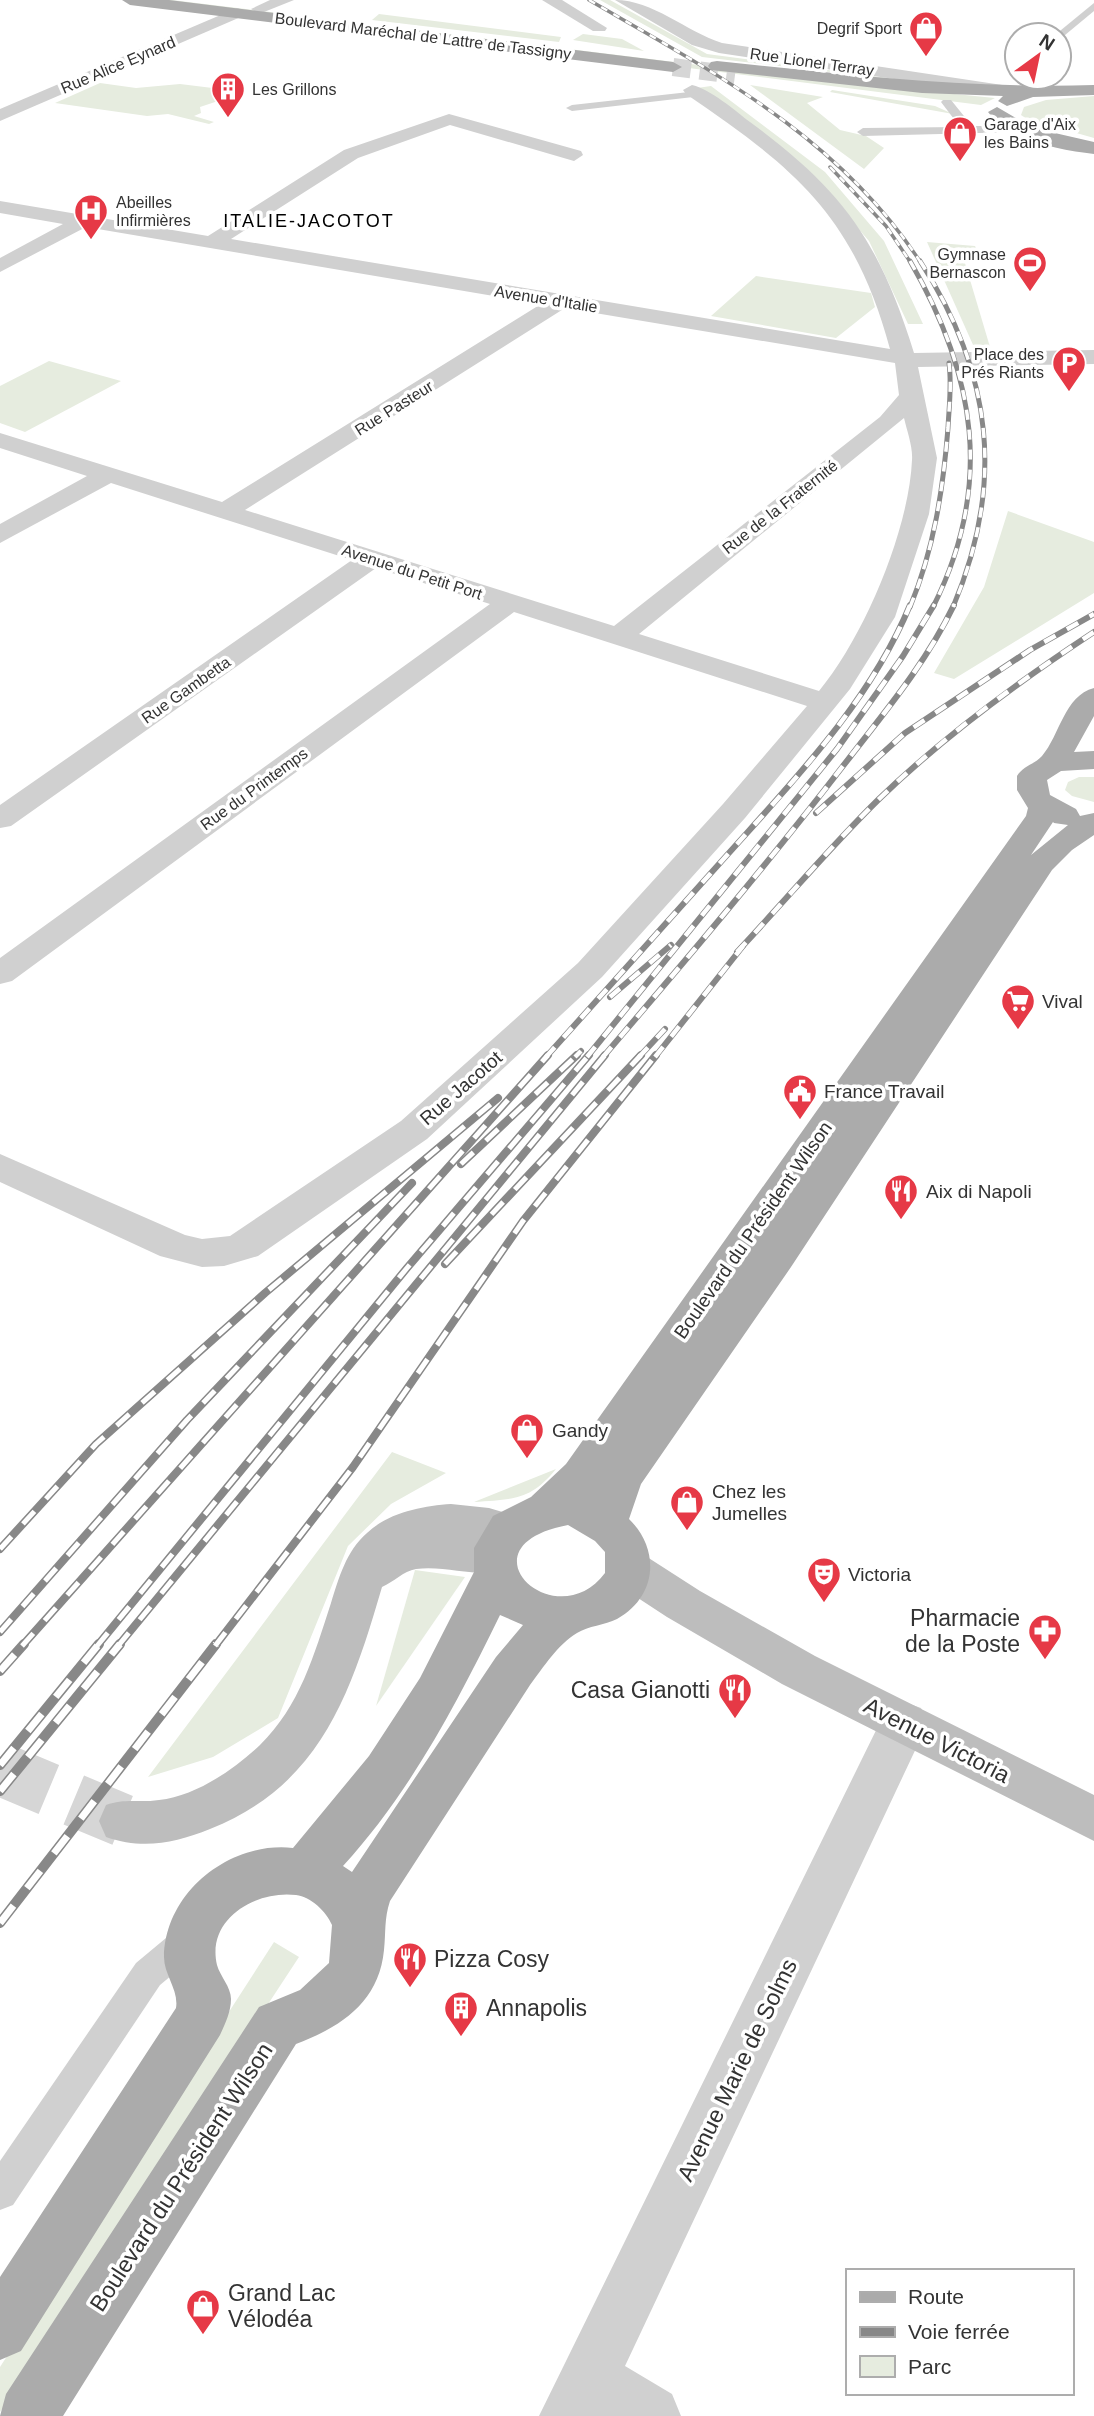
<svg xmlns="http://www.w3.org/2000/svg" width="1094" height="2416" viewBox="0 0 1094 2416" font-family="Helvetica,sans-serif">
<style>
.green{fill:#e6ecdf}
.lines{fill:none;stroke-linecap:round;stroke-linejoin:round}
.secondary-tunnel{stroke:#d6d6d6;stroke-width:53;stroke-dasharray:53 27;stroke-linecap:butt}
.primary-tunnel{stroke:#d6d6d6;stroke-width:18;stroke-dasharray:18 9;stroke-linecap:butt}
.lane{fill:#d0d0d0;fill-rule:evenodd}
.street{fill:#d0d0d0;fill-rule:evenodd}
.secondary{fill:#bdbdbd;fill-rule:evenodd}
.primary{fill:#ababab;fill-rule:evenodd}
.rail-far4-casing{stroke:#888;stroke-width:3.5}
.rail-far3-casing{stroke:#888;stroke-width:5}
.rail-far2-casing{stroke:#888;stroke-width:6}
.rail-far1-casing{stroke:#888;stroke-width:8}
.rail-casing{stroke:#888;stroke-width:10}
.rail-far4{stroke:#fff;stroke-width:2.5;stroke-dasharray:7;stroke-linecap:butt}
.rail-far3{stroke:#fff;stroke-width:3.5;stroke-dasharray:10;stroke-linecap:butt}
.rail-far2{stroke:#fff;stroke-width:4.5;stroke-dasharray:13;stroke-linecap:butt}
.rail-far1{stroke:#fff;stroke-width:5;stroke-dasharray:17;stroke-linecap:butt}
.rail{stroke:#fff;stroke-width:7;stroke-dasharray:22;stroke-linecap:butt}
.labels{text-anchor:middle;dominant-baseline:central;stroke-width:7;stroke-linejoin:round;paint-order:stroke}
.far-poi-label{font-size:16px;fill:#333;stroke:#fff;text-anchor:end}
.far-street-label{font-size:16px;fill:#333;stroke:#fff}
.far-neighbourhood-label{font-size:18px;letter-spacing:2px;fill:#000;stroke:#fff}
.poi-label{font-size:19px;fill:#333;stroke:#fff;text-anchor:start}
.street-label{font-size:19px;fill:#333;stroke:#fff}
.near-poi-label{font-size:23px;fill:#333;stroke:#fff;text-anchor:start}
.near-street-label{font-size:23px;fill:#333;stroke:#fff}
</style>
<rect width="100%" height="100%" fill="#fff"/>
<g class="green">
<polygon points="151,0 172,0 853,84 995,98 981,105"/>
<polygon points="600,0 610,0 707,54 917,82 702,57"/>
<polygon points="379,14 561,37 559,42 372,20"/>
<polygon points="583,34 622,39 644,51 573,40"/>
<polygon points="100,83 136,88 180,84 245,92 200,107 201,113 194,116 214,122 209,124 168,114 147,116 55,103"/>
<polygon points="750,85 823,97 807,103 840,130 866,136 884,148 864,169"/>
<polygon points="711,86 825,172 884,241 923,324 908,324 869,241 811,174 697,88"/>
<polygon points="832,90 935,106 953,114 830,92"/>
<polygon points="1094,96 1094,138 1027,119 1021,115 1024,107 1046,100"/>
<polygon points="927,242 975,246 983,262 965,263 990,347 974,347"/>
<polygon points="756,276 871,293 875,307 836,338 711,316"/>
<polygon points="49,361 121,381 25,432 0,423 0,386"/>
<polygon points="1008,511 1094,542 1094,593 954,679 934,673 984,587"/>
<polygon points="1079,777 1094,777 1094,802 1072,796 1065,790 1068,782"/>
<polygon points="392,1452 446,1473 391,1504 348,1546 278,1718 213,1757 148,1777"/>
<path d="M556,1469C530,1501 513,1499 474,1502Z"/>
<polygon points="415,1570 465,1577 376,1706"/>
<polygon points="274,1942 299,1957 0,2412 0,2367"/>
</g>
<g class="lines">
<polyline class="secondary-tunnel" points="0,1769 124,1821"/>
<polyline class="primary-tunnel" points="673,67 735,75"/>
<g class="lane">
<polygon points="1094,3 1094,11 1059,40 1059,35 1055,35"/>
<polygon points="698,91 704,94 702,96 572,111 566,108 572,105"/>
<polygon points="943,100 951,100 972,126 1022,126 1028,129 1022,132 863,136 857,132 863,128 960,127 941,102"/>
<polygon points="190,1924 202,1928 207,1939 202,1950 160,1985 13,2205 0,2210 0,2161 136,1963 178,1928"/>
</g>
<g class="street">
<polygon points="270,0 294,0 259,14 251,9"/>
<polygon points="542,0 562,0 607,28 605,31 593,31"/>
<path d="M615,0C653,0 685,31 722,43L1009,86L1018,91L1009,96L719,53L692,45Z"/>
<polygon points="237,8 243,10 243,16 0,121 0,109"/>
<path d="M692,85C712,90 734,110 750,122C844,191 880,243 914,353L1094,350V364L918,367L937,458L929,514L895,617L850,689L745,818L602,977L427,1139L258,1256L224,1266L202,1267L160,1256L0,1182V1154L185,1235L202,1239L230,1236L401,1121L578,963L723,804L807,706L514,612L12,981L0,984V958L490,604L376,568L11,826L0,828V805L352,560L111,483L0,543V524L87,476L0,448V433L222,502L541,304L86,227L0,272V258L63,224L0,213V201L208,236L344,150L449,114L581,151L583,155L574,161L450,125L358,158L231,239L890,349C854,216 796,169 686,94L683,90ZM565,308L895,363L899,395L880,417L614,626L245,510ZM904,418C907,431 913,447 912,460C909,530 864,637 819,691L639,634Z"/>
<polygon points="904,1702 921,1708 928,1723 625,2366 672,2394 681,2416 539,2416 887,1708"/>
</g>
<g class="secondary">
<path d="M451,1504L489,1508L522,1518L528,1530L522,1542L510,1546L516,1557L509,1570C479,1579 447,1565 416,1569C403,1571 394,1582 382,1587C351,1693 321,1785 210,1829C175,1843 143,1850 106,1837L99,1821L106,1805C125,1798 139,1803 159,1800C196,1796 233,1770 260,1745C300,1706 314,1655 331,1603C339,1578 346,1551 367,1533C389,1512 423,1506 451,1504Z"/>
<polygon points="628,1550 644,1555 700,1591 815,1656 1094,1795 1094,1841 782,1684 667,1617 612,1581 605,1568 612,1555"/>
</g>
<g class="primary">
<polygon points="122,0 169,0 673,62 682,67 673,72 130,5"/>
<path d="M717,61C843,74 967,89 1094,85V95L1033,97L1007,106L998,101L1003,96L922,93L711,70L708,66L711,62Z"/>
<path d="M997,107L1033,128L1094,142V154C1060,150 1009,141 988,112Z"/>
<path d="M1094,688V716L1074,752L1094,751V769L1061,771L1047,780L1050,795L1076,809L1080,816L1094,813V835L1072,850L1052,870L791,1267L641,1484L629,1519C660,1549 658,1596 617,1619C605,1625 588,1626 577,1633C558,1644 543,1668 530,1685L390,1901C384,1919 386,1932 384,1950C379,2002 341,2027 296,2044L63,2416H0L6,2394L259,2007L300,1990L329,1963L332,1925C326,1911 311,1897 296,1895C257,1890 206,1918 217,1965C220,1976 231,1987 231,1999C231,2012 225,2024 220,2035L21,2351L0,2360V2277L176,2008C179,1990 164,1975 164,1957C165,1892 230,1841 293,1848L369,1756L420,1678L474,1572V1548L493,1516L531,1497L566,1464L1026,816L1028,808L1017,790V776C1023,766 1035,764 1042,756C1060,735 1064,696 1094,688ZM1054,823L1068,825L1031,855L1053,822ZM568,1525L595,1541L605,1552V1573C556,1639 456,1546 568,1525ZM500,1615L523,1625L496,1657L352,1872L343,1866C410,1793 457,1703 500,1615Z"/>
</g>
<g class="rail-far4-casing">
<g id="rail-far4">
<path d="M589,0C715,73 840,138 921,263"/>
<polyline points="830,167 886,226 911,263"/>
</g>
</g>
<g class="rail-far3-casing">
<g id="rail-far3">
<path d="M910,261C976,375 994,486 933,607"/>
<path d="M920,261C993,374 1005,484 953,607"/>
<path d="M910,607C934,549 943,490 948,428C949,406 952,385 949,363"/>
</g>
</g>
<g class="rail-far2-casing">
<g id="rail-far2">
<polyline points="816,813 905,733 1030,650 1094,614"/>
<path d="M737,952C785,901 829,848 879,799C944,736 1018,682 1094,632"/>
<polyline points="610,997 671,945"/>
<path d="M546,1057C607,989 667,922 728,854C796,778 871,700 910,605"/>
<polyline points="575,1057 581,1051"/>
<polyline points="587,1057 837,749 903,656 934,605"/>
<path d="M603,1057C685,961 766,866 843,766C883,714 925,665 954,605"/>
<polyline points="639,1057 665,1029"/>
<polyline points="655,1057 743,946"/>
</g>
</g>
<g class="rail-far1-casing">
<g id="rail-far1">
<polyline points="461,1164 577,1055"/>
<polyline points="445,1264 641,1055"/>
<polyline points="0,1549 96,1444 265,1293 498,1098"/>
<polyline points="0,1632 187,1420 412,1183"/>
<polyline points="22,1646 548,1055"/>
<polyline points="97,1646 407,1268 589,1055"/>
<polyline points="118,1646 605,1055"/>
<polyline points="215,1646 353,1467 523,1221 656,1055"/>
</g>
</g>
<g class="rail-casing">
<g id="rail">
<polyline points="0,1671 24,1644"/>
<polyline points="0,1765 99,1644"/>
<polyline points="0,1791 120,1644"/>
<polyline points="0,1923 216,1644"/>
</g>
</g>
<use href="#rail-far4" class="rail-far4"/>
<use href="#rail-far3" class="rail-far3"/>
<use href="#rail-far2" class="rail-far2"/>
<use href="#rail-far1" class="rail-far1"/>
<use href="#rail" class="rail"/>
</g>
<defs>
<g id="shop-pin" transform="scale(1.75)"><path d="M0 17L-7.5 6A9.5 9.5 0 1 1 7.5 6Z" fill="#e63946" stroke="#fff"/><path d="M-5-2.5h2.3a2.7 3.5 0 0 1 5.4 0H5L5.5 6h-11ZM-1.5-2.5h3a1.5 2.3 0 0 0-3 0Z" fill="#fff"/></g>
<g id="building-pin" transform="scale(1.75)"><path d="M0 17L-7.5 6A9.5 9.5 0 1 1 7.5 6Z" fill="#e63946" stroke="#fff"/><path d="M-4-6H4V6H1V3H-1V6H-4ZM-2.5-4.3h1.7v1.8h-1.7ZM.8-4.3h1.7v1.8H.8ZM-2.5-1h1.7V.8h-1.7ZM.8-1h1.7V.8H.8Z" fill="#fff"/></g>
<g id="hospital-pin" transform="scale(1.75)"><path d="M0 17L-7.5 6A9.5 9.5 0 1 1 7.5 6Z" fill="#e63946" stroke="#fff"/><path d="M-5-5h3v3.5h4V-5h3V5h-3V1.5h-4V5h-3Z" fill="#fff"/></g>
<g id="stadium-pin" transform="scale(1.75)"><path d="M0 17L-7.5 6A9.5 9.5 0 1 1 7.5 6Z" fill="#e63946" stroke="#fff"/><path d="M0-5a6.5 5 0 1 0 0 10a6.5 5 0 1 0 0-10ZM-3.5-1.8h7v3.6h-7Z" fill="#fff"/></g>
<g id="parking-pin" transform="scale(1.75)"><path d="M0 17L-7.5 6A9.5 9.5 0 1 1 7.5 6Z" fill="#e63946" stroke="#fff"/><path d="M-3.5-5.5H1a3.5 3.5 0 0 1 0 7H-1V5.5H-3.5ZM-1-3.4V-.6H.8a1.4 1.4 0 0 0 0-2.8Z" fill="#fff"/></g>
<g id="supermarket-pin" transform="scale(1.75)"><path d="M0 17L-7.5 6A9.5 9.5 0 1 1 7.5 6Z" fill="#e63946" stroke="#fff"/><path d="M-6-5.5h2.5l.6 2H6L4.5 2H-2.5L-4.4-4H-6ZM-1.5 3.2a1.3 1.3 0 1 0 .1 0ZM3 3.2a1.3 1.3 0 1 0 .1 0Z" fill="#fff"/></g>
<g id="civic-pin" transform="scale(1.75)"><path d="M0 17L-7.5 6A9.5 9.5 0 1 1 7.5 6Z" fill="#e63946" stroke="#fff"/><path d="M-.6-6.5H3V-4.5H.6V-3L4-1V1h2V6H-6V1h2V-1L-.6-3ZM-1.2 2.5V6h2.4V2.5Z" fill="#fff"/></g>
<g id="restaurant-pin" transform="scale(1.75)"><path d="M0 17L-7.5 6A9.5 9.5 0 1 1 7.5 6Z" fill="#e63946" stroke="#fff"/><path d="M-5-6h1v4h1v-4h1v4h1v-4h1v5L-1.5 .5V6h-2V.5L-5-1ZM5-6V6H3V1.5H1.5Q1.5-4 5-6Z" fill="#fff"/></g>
<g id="theatre-pin" transform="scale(1.75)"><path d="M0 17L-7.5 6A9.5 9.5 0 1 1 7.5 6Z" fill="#e63946" stroke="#fff"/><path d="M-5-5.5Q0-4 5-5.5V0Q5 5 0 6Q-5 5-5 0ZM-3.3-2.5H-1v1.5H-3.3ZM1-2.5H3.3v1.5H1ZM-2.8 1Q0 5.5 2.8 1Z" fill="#fff"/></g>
<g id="pharmacy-pin" transform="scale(1.75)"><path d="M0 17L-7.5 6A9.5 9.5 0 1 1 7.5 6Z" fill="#e63946" stroke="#fff"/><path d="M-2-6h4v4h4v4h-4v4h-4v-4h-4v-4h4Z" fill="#fff"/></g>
</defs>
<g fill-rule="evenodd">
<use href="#shop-pin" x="926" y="28"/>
<use href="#building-pin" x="228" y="89"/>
<use href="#shop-pin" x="960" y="133"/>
<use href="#hospital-pin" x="91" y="211"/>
<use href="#stadium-pin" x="1030" y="263"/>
<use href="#parking-pin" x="1069" y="363"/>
<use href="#supermarket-pin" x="1018" y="1001"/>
<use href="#civic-pin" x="800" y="1091"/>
<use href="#restaurant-pin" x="901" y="1191"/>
<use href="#shop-pin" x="527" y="1430"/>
<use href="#shop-pin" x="687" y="1502"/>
<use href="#theatre-pin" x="824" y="1574"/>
<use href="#pharmacy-pin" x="1045" y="1631"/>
<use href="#restaurant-pin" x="735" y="1690"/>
<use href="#restaurant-pin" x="410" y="1959"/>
<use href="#building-pin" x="461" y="2008"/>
<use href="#shop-pin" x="203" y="2306"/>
</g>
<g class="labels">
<g class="far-poi-label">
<text x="902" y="28">Degrif Sport</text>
<text x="252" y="89" text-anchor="start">Les Grillons</text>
<text x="984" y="124" text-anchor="start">Garage d'Aix<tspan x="984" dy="18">les Bains</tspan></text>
<text x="116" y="202" text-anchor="start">Abeilles<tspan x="116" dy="18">Infirmières</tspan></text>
<text x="1006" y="254">Gymnase<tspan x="1006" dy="18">Bernascon</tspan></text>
<text x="1044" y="354">Place des<tspan x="1044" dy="18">Prés Riants</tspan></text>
</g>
<g class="far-street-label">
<text transform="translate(423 36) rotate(7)">Boulevard Maréchal de Lattre de Tassigny</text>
<text transform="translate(812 62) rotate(8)">Rue Lionel Terray</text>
<text transform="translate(118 65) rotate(-23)">Rue Alice Eynard</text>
<text transform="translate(546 299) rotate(9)">Avenue d'Italie</text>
<text transform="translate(394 408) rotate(-32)">Rue Pasteur</text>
<text transform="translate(780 507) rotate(-38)">Rue de la Fraternité</text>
<text transform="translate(412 572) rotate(18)">Avenue du Petit Port</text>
<text transform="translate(186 690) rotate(-35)">Rue Gambetta</text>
<text transform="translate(254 789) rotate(-36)">Rue du Printemps</text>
</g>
<g class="far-neighbourhood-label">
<text x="309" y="221">ITALIE-JACOTOT</text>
</g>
<g class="poi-label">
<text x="1042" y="1001">Vival</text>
<text x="824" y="1091">France Travail</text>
<text x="926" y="1191">Aix di Napoli</text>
<text x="552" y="1430">Gandy</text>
<text x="712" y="1491">Chez les<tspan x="712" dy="22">Jumelles</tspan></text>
<text x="848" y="1574">Victoria</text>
</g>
<g class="street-label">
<text transform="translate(461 1088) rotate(-41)">Rue Jacotot</text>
<text transform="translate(753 1230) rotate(-55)">Boulevard du Président Wilson</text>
</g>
<g class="near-poi-label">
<text x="1020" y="1618" text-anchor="end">Pharmacie<tspan x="1020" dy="26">de la Poste</tspan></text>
<text x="710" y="1690" text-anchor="end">Casa Gianotti</text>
<text x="434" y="1959">Pizza Cosy</text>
<text x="486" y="2008">Annapolis</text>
<text x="228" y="2293">Grand Lac<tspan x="228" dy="26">Vélodéa</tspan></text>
</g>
<g class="near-street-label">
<text transform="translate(937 1740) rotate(27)">Avenue Victoria</text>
<text transform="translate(737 2070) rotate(-64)">Avenue Marie de Solms</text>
<text transform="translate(181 2177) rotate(-57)">Boulevard du Président Wilson</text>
</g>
</g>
<rect x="846" y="2269" width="228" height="126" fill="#ffffff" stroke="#adadad" stroke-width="2"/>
<rect x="860" y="2292" width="35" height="10" fill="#ababab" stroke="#adadad" stroke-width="2"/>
<text x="908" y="2304" font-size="21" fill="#333333">Route</text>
<rect x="860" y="2327" width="35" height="10" fill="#888888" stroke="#adadad" stroke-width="2"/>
<text x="908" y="2339" font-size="21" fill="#333333">Voie ferrée</text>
<rect x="860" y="2356" width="35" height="21" fill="#e6ecdf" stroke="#adadad" stroke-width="2"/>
<text x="908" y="2374" font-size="21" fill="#333333">Parc</text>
<g transform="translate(1038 56) rotate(33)"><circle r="33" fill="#ffffff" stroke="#adadad" stroke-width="2"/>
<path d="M0-5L12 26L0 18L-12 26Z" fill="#e63946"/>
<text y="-10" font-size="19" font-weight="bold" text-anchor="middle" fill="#333333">N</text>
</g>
</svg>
